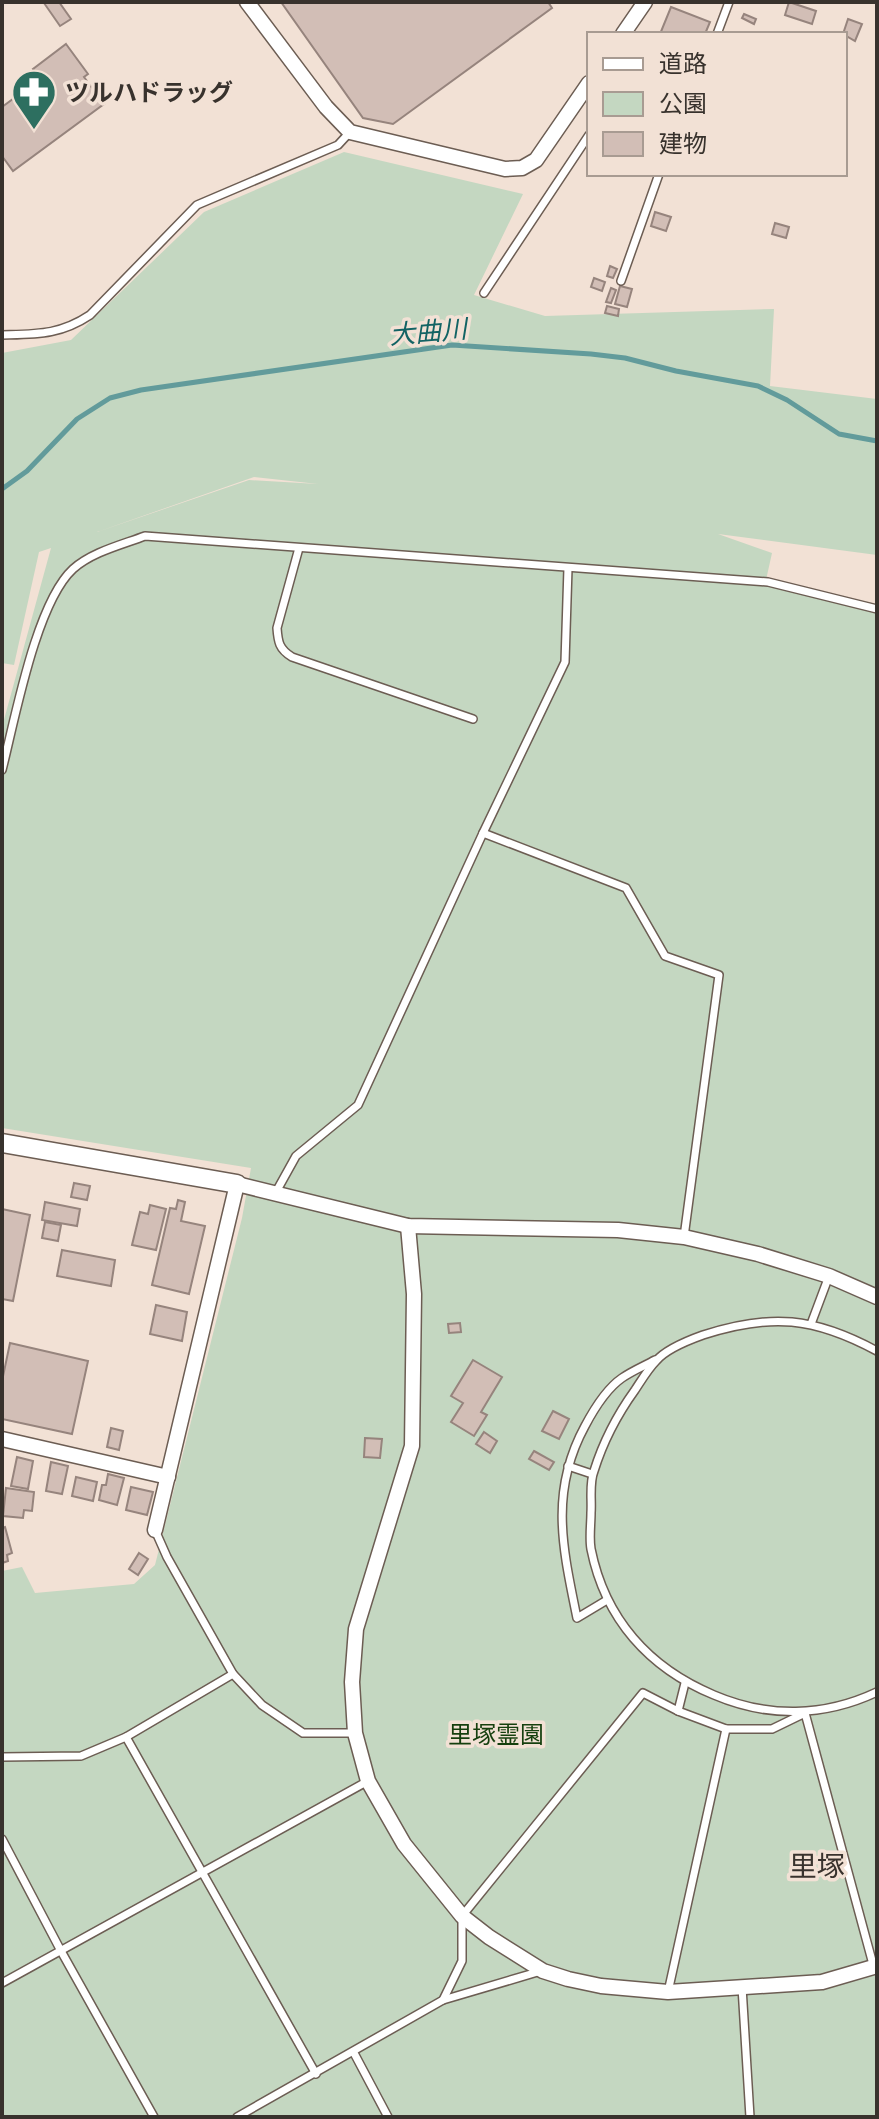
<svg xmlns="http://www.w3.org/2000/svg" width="879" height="2119" viewBox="0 0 879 2119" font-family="'DM Sans','Noto Sans JP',sans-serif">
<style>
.green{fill:#c4d7c1;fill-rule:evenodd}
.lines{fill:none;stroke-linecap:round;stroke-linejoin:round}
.stream{stroke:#629b9b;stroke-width:5}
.building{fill:#d2beb6;stroke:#96847d;stroke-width:2}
.service-casing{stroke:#6c5d53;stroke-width:10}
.minor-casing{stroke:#6c5d53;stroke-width:17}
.tertiary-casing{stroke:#6c5d53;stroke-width:21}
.service{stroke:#fff;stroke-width:7}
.minor{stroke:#fff;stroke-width:14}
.tertiary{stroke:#fff;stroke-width:18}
.labels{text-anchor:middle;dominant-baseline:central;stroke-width:7;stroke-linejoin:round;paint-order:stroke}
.poi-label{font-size:24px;font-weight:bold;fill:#38322d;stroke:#f2e1d5;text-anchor:start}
.park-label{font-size:24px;fill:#153f0e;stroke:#f2e1d5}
.water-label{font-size:26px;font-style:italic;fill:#136364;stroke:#f2e1d5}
.quarter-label{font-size:28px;fill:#38322d;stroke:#f2e1d5}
</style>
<rect width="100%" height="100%" fill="#f2e1d5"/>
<path class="green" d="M344,152L523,194L474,295L545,316L774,309L770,386L877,399V555L718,534L772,553L766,580L877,604V2117H2V1571L22,1567L35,1593L134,1584L155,1565L242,1218L251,1168L2,1128V727L51,548L39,552L14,665L2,663V353L71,340L204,212ZM254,477L318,484L249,480L97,532Z"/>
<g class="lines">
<polyline class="stream" points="2,489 27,471 77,419 110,398 141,390 452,345 591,354 625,358 676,371 758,386 787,400 839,434 877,441"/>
</g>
<g class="building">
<polygon points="46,2 59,2 71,19 60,26 44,3"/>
<polygon points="281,2 548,2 552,8 393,124 363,118"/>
<polygon points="789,2 816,11 812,24 785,15"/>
<polygon points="671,7 710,22 705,34 660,34"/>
<polygon points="744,14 756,19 754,24 742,18"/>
<polygon points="848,19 862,24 855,41 843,34"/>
<polygon points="66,44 88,74 84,77 104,104 13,171 2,156 2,107 40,79 33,69"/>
<polygon points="655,212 671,217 666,231 651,226"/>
<polygon points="775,223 789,227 786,238 772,234"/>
<polygon points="610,266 617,269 613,278 607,276"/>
<polygon points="594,278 605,282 602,291 591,287"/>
<polygon points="620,286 632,289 627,307 615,304"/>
<polygon points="611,288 616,290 611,303 606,302"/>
<polygon points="607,306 619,309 618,316 605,313"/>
<polygon points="74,1183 90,1186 87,1200 71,1197"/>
<polygon points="178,1200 185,1202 181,1221 205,1226 189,1294 152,1285 170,1208 176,1209"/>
<polygon points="45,1202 80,1209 77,1226 42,1220"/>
<polygon points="150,1205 166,1209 156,1250 132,1245 140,1212 148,1214"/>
<polygon points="2,1209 30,1215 13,1301 2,1299"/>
<polygon points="45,1222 61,1225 58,1241 42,1238"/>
<polygon points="62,1250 115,1260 111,1286 57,1276"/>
<polygon points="156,1305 187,1312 182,1341 150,1334"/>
<polygon points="460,1323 461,1332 449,1333 448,1324"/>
<polygon points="10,1343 88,1361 72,1434 2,1419 2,1381"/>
<polygon points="473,1360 502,1377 481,1412 487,1415 474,1436 451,1422 463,1403 451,1396"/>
<polygon points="553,1411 569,1419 559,1439 542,1431"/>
<polygon points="111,1428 123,1431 119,1450 107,1447"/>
<polygon points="484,1432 497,1441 490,1453 476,1444"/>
<polygon points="365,1438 382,1439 380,1458 364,1457"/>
<polygon points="534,1451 554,1462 549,1470 529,1459"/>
<polygon points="17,1457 33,1461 28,1489 11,1486"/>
<polygon points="51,1462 68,1466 62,1494 46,1491"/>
<polygon points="108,1474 124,1478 117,1505 99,1500 102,1485 106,1485"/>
<polygon points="76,1477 97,1482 93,1501 72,1496"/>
<polygon points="131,1487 153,1492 147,1515 126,1510"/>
<polygon points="6,1488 34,1492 32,1511 24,1510 23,1518 3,1516"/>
<polygon points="5,1527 12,1553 7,1555 8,1561 2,1563 2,1528"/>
<polygon points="139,1553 148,1559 138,1575 129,1569"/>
</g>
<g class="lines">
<g class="service-casing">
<g id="service">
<polyline points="717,34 729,2"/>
<polyline points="621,281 659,174"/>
<polyline points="484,293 589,135"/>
<path d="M2,335C37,334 60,335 90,315L197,205L338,145L350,132"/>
<path d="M299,548L277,628C278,642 279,649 292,657L473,719"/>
<path d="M2,770C15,719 36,603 73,569C92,552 121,545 145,536L768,582L877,609"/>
<polyline points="483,833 565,662 568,568"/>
<polyline points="276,1192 296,1156 358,1105 483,833 626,888 665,956 719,975 684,1237"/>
<polyline points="811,1324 829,1276"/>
<path d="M877,1351C814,1317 771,1313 703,1335C689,1340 666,1349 656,1361C648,1369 641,1381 635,1390C617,1415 603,1442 594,1471C589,1483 592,1500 591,1513C591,1524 589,1538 591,1549C605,1619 649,1668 714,1695C768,1718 824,1717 877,1692"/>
<polyline points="568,1466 592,1474"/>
<polyline points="155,1530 167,1557 233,1674 262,1705 303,1733 355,1733"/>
<path d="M607,1600L577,1618C563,1549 549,1492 585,1426C594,1409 606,1389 622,1378C632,1371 644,1366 655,1360"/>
<polyline points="678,1711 726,1729 772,1729 805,1713 874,1968"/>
<polyline points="126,1737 316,2074"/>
<polyline points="2,1757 81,1756 126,1737 233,1674"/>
<polyline points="2,1839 61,1951 154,2117"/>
<polyline points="2,1983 368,1781"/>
<polyline points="742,1987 750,2117"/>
<polyline points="668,1992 726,1729"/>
<polyline points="443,2000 541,1971"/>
<polyline points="354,2053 388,2117"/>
<polyline points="237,2117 443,2000 462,1961 462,1916 643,1693 678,1711 685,1683"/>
</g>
</g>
<g class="minor-casing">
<g id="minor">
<polyline points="247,2 326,107 350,132 505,169 522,168 536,160 589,83"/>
<polyline points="623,34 645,2"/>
<polyline points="408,1226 414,1294 412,1446 356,1629 352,1682 355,1733 368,1781 404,1844 462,1916 489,1937 543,1971 568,1979 601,1986 668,1992 822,1982 877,1966"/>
<polyline points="2,1439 168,1477"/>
<polyline points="155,1530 237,1184 408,1226 618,1230 684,1237 758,1254 829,1276 877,1297"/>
</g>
</g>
<g class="tertiary-casing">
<polyline id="tertiary" points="2,1143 237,1184"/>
</g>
<use href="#service" class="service"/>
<use href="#minor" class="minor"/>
<use href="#tertiary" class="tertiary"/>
</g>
<defs>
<g id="pharmacy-pin" transform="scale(2.3)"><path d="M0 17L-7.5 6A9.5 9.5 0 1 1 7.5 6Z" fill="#2d6f60" stroke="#f2e1d5"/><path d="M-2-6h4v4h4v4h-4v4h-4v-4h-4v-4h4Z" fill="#fff"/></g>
</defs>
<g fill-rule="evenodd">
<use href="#pharmacy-pin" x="34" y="92"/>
</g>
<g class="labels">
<g class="poi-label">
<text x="65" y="92">ツルハドラッグ</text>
</g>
<g class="park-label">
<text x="496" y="1734">里塚霊園</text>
</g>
<g class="water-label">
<text transform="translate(428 332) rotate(-5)">大曲川</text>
</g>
<g class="quarter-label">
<text x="817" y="1866">里塚</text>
</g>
</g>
<rect width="879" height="2119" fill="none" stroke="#38322d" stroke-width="8"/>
<rect x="587" y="32" width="260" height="144" fill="#f2e1d5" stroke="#a89b92" stroke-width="2"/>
<rect x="603" y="58" width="40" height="12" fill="#ffffff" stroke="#a89b92" stroke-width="2"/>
<text x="659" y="72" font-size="24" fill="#38322d">道路</text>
<rect x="603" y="92" width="40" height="24" fill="#c4d7c1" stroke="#a89b92" stroke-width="2"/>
<text x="659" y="112" font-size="24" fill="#38322d">公園</text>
<rect x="603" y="132" width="40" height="24" fill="#d2beb6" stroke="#a89b92" stroke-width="2"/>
<text x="659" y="152" font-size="24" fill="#38322d">建物</text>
</svg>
